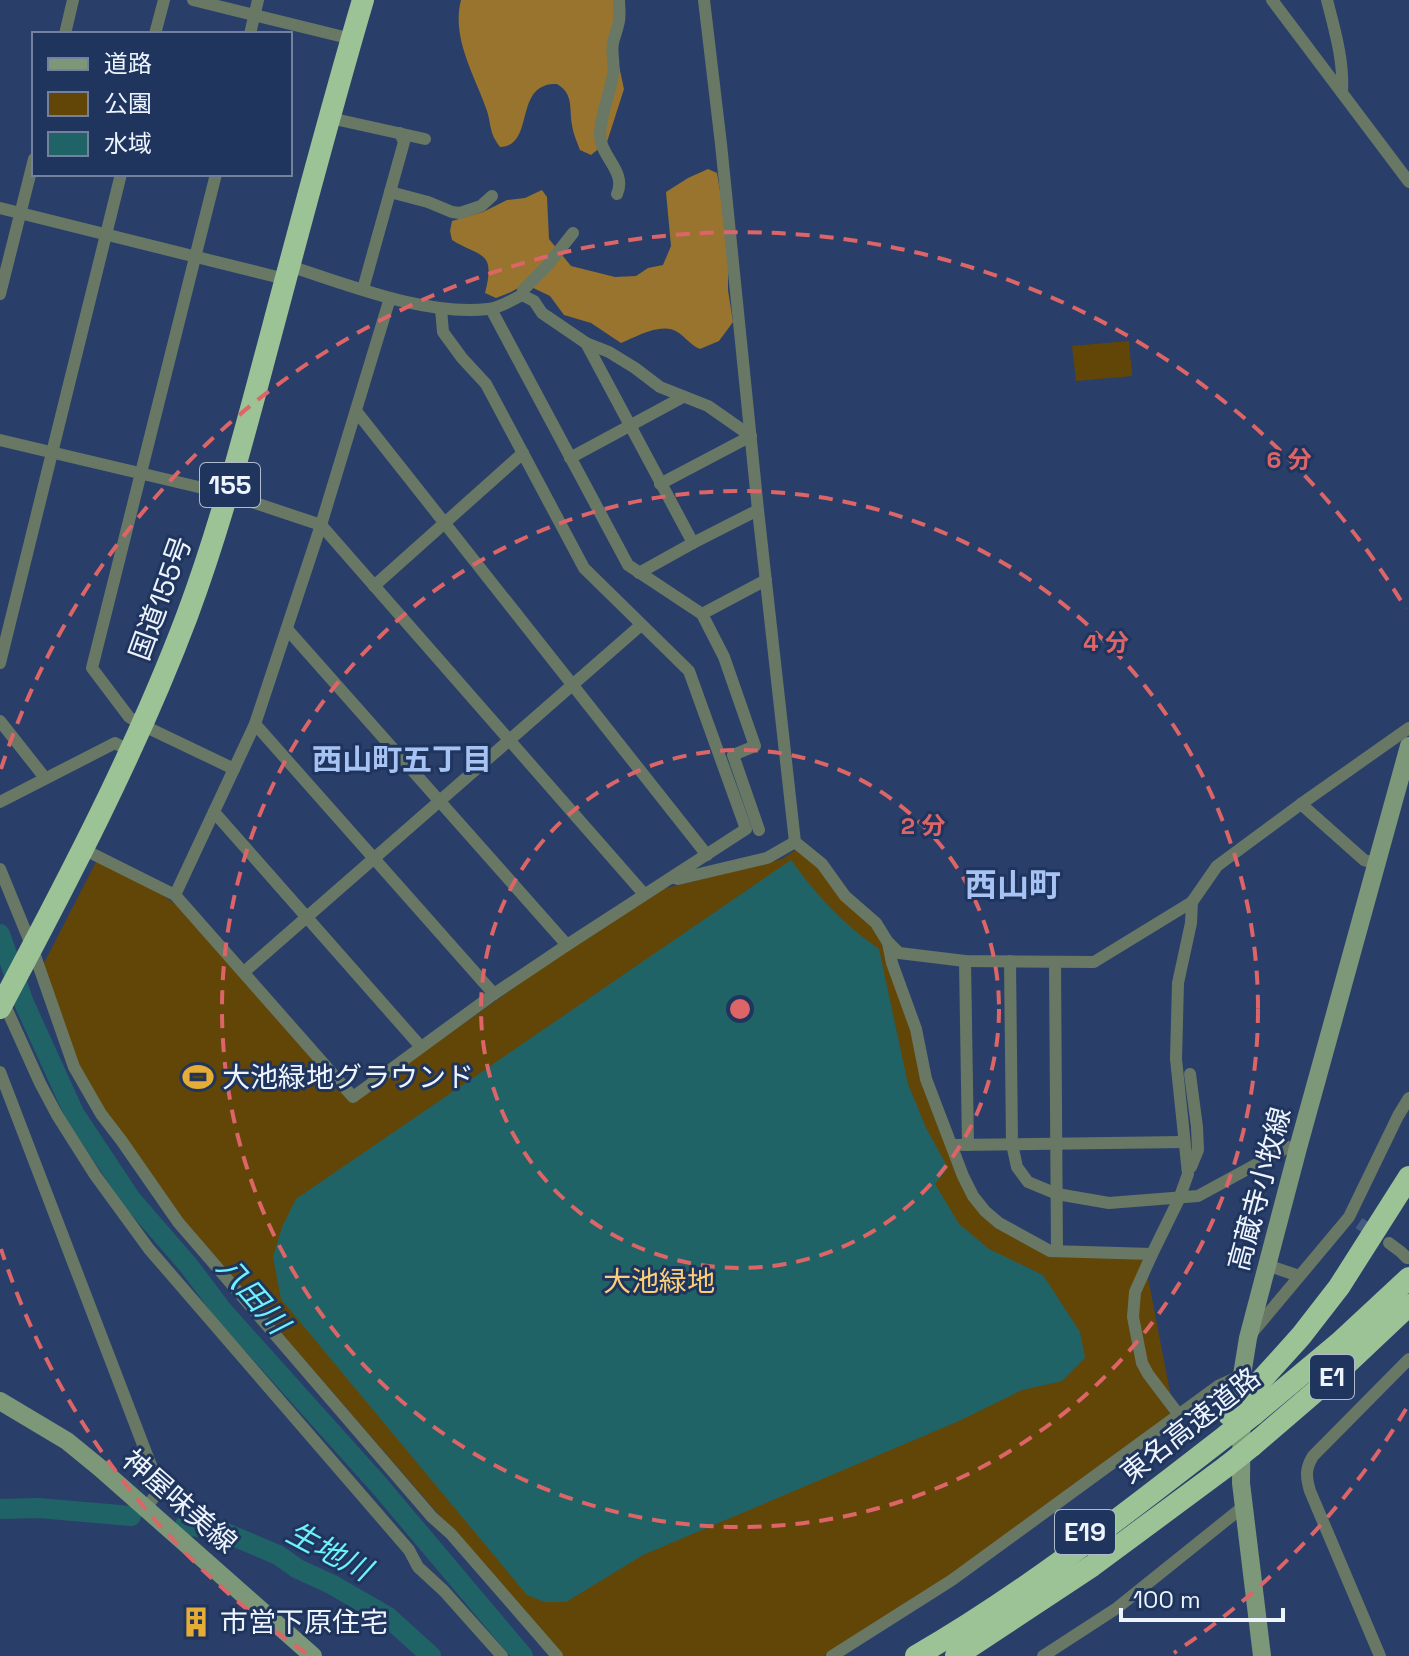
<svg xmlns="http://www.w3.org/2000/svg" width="1409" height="1656" viewBox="0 0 1409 1656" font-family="'Space Grotesk','Noto Sans JP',sans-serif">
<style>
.green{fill:#624608}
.forest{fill:#98742e}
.water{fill:#206367}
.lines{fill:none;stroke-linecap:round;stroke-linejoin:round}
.river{stroke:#206367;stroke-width:20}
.street-tunnel{stroke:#475a7f;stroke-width:12;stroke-dasharray:12 6;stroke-linecap:butt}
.street{stroke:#687865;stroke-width:12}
.secondary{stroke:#7d9779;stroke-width:18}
.highway{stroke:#9bc395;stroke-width:22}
.highway-bridge{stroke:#9bc395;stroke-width:22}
.ring{fill:none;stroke:#dd6568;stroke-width:4;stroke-dasharray:14 10}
.labels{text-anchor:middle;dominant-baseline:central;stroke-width:6;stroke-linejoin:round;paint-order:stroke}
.shield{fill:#1f355d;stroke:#b0bbce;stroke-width:2}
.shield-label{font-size:26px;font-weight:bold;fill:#eef4fe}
.street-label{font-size:28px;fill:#eef4fe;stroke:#1f355d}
.poi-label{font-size:28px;fill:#eef4fe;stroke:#1f355d;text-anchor:start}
.park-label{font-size:28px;fill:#fcce78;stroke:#1f355d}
.neighbourhood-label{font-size:30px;font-weight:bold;fill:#a6c3f4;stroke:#1f355d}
.water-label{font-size:30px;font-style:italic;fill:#6df1fa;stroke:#1f355d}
.quarter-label{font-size:32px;font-weight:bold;fill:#a6c3f4;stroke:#1f355d}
.centre{fill:#dd6568;stroke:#1f355d;stroke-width:4}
.ring-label{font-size:24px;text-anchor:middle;font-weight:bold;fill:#dd6568;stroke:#1f355d;stroke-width:6;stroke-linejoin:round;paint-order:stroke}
</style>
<rect width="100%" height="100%" fill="#293f69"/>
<g class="green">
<polygon points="1129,341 1132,376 1076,381 1072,346"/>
<polygon points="797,849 818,868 874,925 885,952 968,1194 1028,1245 1144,1257 1174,1413 949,1577 824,1656 561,1656 329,1388 184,1223 104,1112 76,1065 41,969 97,860 157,890 178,907 352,1103 563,953 659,890 782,859"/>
</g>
<g class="forest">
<path d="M461,0H615L616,52L624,89L607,142L591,155L580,150C577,142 573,133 572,125C569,108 574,94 557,84C553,84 548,84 544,86C517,96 532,146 500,147C489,132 492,128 487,111C475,76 451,38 461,0Z"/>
<path d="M708,169L717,173L728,240V290L733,322L719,341L700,349C691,345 687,339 679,333C663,321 638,336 621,343L591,323L564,315L550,296L525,284L511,292L496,298L485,293C496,250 481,258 452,240L450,231L452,221L483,212L507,200L525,198L542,190L547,197L549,239L571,266L615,277L636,276L648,268L663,265L671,246L666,192L688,178Z"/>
</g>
<path class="water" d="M791,860C819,898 840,921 879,949L908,1084L926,1128L948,1168L935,1184L959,1224L989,1249L1043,1275L1080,1332L1085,1358L1062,1381L1022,1390L959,1421L643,1555L566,1602H545L527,1595L281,1299L273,1257L282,1227L296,1199Z"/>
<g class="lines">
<g class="river">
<polyline points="0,934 24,1003 74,1113 131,1199 189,1266 222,1310 378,1484 523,1656"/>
<polyline points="0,1509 38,1508 131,1516"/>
<polyline points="185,1525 219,1530 278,1555 298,1569 331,1584 388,1617 431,1656"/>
</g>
<polyline class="street-tunnel" points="1359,1223 1376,1235"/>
<g class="street">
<polyline points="193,0 352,39"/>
<polyline points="704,0 721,144 758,510 795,842 822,864 845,896 876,923 887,941 899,953 965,961 1094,962 1192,902 1217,866 1301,804 1409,728"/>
<polyline points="1272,0 1409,182"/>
<path d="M1327,0C1335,31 1344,61 1342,93"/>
<polyline points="65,34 73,0"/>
<polyline points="155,34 164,0"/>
<polyline points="250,34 258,0"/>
<polyline points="330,118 425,139"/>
<polyline points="216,174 92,668 129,717 142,725 234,769"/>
<polyline points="390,192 428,202 452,212 460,213 481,206 492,196"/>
<path d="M617,194C627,172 601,157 600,136C600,115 610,95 613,74C615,64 611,53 613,43C614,37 617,31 618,25C621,17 619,8 619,0"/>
<polyline points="0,208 285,279"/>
<path d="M289,266C350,285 424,316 488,309C500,308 512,300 522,295L523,290L547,266L573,233"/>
<polyline points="363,289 404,142 400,133"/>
<polyline points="0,294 34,159"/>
<polyline points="522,295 534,301 542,313 586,343 609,352 635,368 660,387 708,406 751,436 660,484"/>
<polyline points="491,309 628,565 702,614 724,657 755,746 733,755 759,830"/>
<polyline points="586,343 693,543"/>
<polyline points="356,411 707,855"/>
<polyline points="0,440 228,494 321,525 644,894"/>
<polyline points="570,458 683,397"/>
<polyline points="639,573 693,543 758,510"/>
<polyline points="374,586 523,453"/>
<polyline points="702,614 766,580"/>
<polyline points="287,629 567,945"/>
<polyline points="0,663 121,174"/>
<polyline points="0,721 45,778"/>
<polyline points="255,724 494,994"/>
<polyline points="0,802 115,743 130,751"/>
<polyline points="1301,804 1364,860 1376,864"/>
<polyline points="214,812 421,1047"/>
<polyline points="83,849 175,895 353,1097 494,994 567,945 746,829 689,671 584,568 486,384 462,358 443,332 441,309"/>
<polyline points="0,869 32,947 74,1067 101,1114 121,1140 178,1222 432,1517 451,1534 557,1656"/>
<polyline points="674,878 678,879 767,858 795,842"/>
<polyline points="175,895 255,724 321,525 390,298"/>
<polyline points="888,943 892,963 916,1029 926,1079 963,1176 973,1196 985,1211 999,1223 1050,1251 1152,1254 1179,1199 1188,1174 1176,1059 1178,983 1191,923 1192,902"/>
<polyline points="965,961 968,1145"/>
<polyline points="1010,961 1012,1144 1017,1167 1028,1182 1057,1194 1109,1203 1198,1196 1288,1147 1298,1148"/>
<polyline points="1055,962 1057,1251"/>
<polyline points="244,972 641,625"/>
<polyline points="3,1001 40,1083 57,1115 95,1175 149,1249 409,1550 418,1567 444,1591 502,1656"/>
<polyline points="0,1072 160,1489 146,1508"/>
<polyline points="1190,1074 1197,1127 1198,1150 1191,1167"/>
<polyline points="953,1145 1184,1142"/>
<polyline points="1389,1243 1401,1252 1407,1258"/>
<polyline points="1152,1254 1135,1292 1133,1317 1142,1363 1148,1374 1179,1415"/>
<polyline points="1267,1265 1299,1276"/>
<polyline points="1252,1333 1349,1217 1398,1116 1409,1098"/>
<polyline points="832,1656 952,1580 1218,1386 1242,1375"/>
<polyline points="1043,1656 1117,1608 1244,1506"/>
<path d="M1380,1656L1310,1491C1306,1477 1305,1469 1313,1456L1409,1359"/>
</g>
<g class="secondary">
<polyline points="0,1401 67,1441 100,1468 313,1656"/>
<polyline points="1262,1656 1241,1483 1242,1375 1248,1338 1298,1148 1409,746"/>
</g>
<g class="highway">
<path d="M0,1008C68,880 136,751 187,616C221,525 245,431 270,338C300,225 330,112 363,0"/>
<polyline points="1254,1388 1301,1336 1339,1287 1409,1177"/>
<polyline points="1254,1414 1339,1343 1409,1278"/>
<polyline points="1252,1446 1337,1373 1409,1305"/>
<path d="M916,1656C1027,1592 1126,1513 1227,1435"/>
<polyline points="956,1656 1092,1566 1227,1466"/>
</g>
<g class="highway-bridge">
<polyline points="1228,1414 1254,1388"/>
<polyline points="1227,1435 1254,1414"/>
<polyline points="1227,1466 1252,1446"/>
</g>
</g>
<g class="ring">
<circle cx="740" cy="1009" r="259"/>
<circle cx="740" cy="1009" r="518"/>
<path d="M1406 1409A777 777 0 0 1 1174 1653M306 1653A777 777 0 0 1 1 1249M1 769A777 777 0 0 1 1406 609"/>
</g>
<defs>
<g id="stadium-bare" transform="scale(2.4)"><path d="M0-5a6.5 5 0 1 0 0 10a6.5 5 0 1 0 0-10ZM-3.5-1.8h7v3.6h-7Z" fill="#e6ad36" stroke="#1f355d" stroke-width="2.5" paint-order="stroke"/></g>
<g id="building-bare" transform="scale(2.4)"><path d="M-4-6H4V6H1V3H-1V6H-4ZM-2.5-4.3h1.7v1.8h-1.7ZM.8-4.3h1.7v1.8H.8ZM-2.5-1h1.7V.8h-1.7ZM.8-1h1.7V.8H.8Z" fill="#e6ad36" stroke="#1f355d" stroke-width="2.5" paint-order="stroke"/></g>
</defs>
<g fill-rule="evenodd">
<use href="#stadium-bare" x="198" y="1077"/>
<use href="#building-bare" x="196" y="1622"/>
</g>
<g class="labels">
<g class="shield">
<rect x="200" y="463" width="60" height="44" rx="6"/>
<rect x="1310" y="1355" width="44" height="44" rx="6"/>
<rect x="1055" y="1510" width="60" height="44" rx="6"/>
</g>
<g class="shield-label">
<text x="230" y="485">155</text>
<text x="1332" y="1377">E1</text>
<text x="1085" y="1532">E19</text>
</g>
<g class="street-label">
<text transform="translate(160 598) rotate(-70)">国道155号</text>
<text transform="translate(1259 1189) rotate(-75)">高蔵寺小牧線</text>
<text transform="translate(1190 1425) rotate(-38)">東名高速道路</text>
<text transform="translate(180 1501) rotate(41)">神屋味美線</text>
</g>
<g class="poi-label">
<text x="222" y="1077">大池緑地グラウンド</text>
<text x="220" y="1622">市営下原住宅</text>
</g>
<g class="park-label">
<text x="659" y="1281">大池緑地</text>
</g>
<g class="neighbourhood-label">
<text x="402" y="759">西山町五丁目</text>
</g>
<g class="water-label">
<text transform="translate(253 1295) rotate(49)">八田川</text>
<text transform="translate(329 1551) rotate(28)">生地川</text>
</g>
<g class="quarter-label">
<text x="1013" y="885">西山町</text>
</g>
</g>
<circle cx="740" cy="1009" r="12" class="centre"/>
<g class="ring-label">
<text x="1289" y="468">6 分</text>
<text x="1106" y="651">4 分</text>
<text x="923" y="834">2 分</text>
</g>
<rect x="32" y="32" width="260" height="144" fill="#1f355d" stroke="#72819d" stroke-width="2"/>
<rect x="48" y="58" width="40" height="12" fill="#7d9779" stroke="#72819d" stroke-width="2"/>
<text x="104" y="72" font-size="24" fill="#eef4fe">道路</text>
<rect x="48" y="92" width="40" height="24" fill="#624608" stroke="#72819d" stroke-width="2"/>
<text x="104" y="112" font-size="24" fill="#eef4fe">公園</text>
<rect x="48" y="132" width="40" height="24" fill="#206367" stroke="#72819d" stroke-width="2"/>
<text x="104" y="152" font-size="24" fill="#eef4fe">水域</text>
<path d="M1121 1608v12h162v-12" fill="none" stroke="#eef4fe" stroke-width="4"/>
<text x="1133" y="1608" font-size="24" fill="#eef4fe" stroke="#1f355d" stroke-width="6" paint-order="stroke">100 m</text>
</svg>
